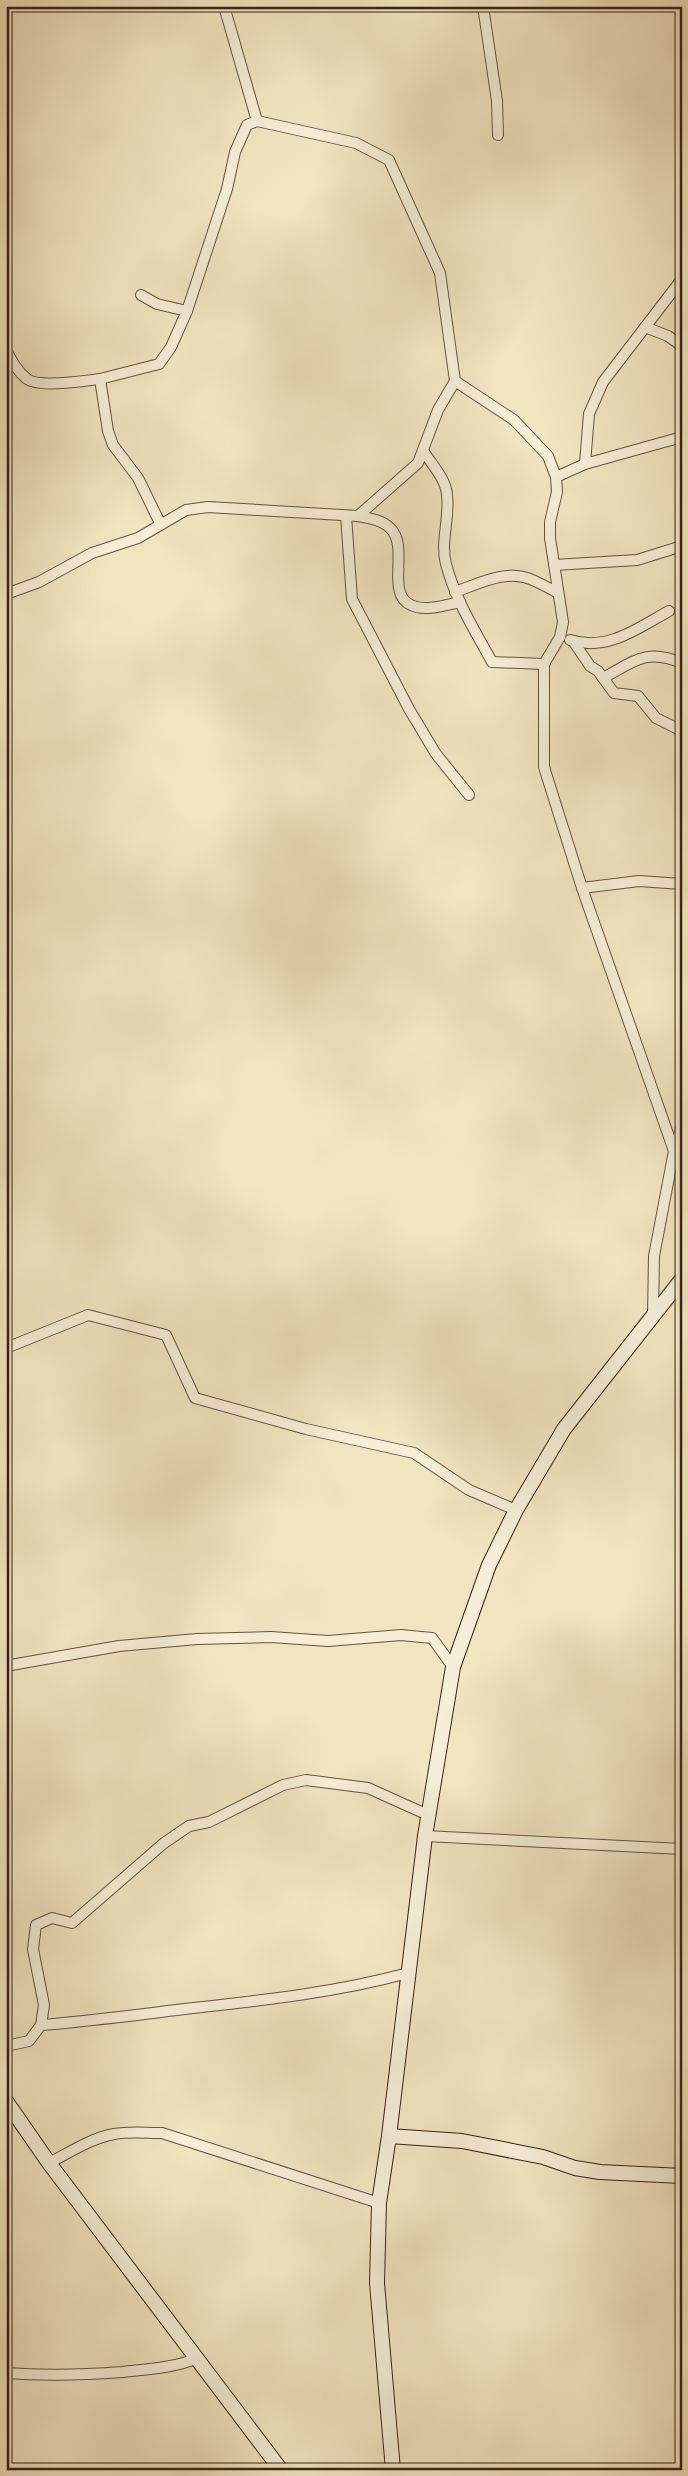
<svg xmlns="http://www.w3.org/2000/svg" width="688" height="2476" viewBox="0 0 688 2476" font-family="'Old Standard TT',serif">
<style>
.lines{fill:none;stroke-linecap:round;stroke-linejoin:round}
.street-casing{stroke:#665242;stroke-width:12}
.secondary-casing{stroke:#382117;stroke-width:16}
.street{stroke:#f6eed7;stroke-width:10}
.secondary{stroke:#f6eed7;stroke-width:14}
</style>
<rect width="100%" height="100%" fill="#f1e5c1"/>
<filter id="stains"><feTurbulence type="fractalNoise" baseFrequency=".004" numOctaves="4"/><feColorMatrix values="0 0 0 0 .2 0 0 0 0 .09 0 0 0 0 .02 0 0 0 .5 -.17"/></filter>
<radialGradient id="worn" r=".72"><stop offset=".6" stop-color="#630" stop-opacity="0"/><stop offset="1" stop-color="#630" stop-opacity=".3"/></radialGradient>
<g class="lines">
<g class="street-casing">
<g id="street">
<polyline points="224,6 257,121 356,143 389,160 440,273 455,381 514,420 548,456 556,477 557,492 550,522 550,538 563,622 560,637 544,664 544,767 582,888 674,1151 654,1256 653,1316"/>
<polyline points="483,6 497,101 498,135"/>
<polyline points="141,295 157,304 187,311"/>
<polyline points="645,327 668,336 682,346"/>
<path d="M6,350C12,361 17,371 27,379C39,388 84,381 100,379L108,431L113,445L138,478L160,523"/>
<polyline points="100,379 159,364 171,347 187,311 227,189 235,152 247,125 257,121"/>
<path d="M424,452C432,465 446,479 447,495C450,518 440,542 446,564C455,599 475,631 492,662L544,664"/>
<polyline points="585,464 589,414 603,382 682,279"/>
<polyline points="556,477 585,464 682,437"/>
<polyline points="346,516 352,599 409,709 436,754 469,795"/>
<path d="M358,516C369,518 382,520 390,528C410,546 385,594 411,605C425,612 446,605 460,602"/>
<polyline points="554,565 637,560 682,546"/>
<path d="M455,592C478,584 506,569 530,579C540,583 549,588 558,593"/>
<polyline points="6,594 39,582 92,553 138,538 186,510 208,507 358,516 418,463 438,410 455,381"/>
<path d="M570,640C607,652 638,628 669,611"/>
<polyline points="573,641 590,666 598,671 614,693 638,696 656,718 682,731"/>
<path d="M603,678C635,661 646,648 682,663"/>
<polyline points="582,888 639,881 682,884"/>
<polyline points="674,1151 682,1126"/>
<polyline points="6,1348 88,1315 166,1335 195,1398 306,1429 414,1453 469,1490 516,1510"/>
<polyline points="6,1661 11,1665 119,1646 197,1639 271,1637 328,1641 401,1635 432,1638 453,1667"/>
<polyline points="425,1836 682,1849"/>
<polyline points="41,2025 44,2005 33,1949 36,1925 52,1918 72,1923 164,1843 189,1826 209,1822 283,1785 306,1780 368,1788 428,1815"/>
<path d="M6,2046L29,2041L41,2025C92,2021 143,2014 193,2008C266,2000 338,1992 408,1973"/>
<path d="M49,2163C69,2153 91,2138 114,2134C130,2131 146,2133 162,2133L379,2203"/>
<path d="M6,2373C46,2376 83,2375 122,2372C148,2369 174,2368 198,2358"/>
</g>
</g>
<g class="secondary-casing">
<g id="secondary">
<polyline points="6,2101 49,2163 281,2470"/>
<polyline points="389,2136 462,2141 543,2157 575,2168 600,2172 682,2176"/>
<polyline points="393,2470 377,2283 379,2203 389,2136 425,1836 453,1667 489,1565 516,1510 564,1429 682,1279"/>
</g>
</g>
<use href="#street" class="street"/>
<use href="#secondary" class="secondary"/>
</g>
<rect width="688" height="2476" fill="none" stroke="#f1e5c1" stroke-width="25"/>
<rect x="8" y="8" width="673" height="2461" fill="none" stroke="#382117" stroke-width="2.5"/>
<rect x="12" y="12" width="663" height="2451" fill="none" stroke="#382117"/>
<rect width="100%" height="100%" filter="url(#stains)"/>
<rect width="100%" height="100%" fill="url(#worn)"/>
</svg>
